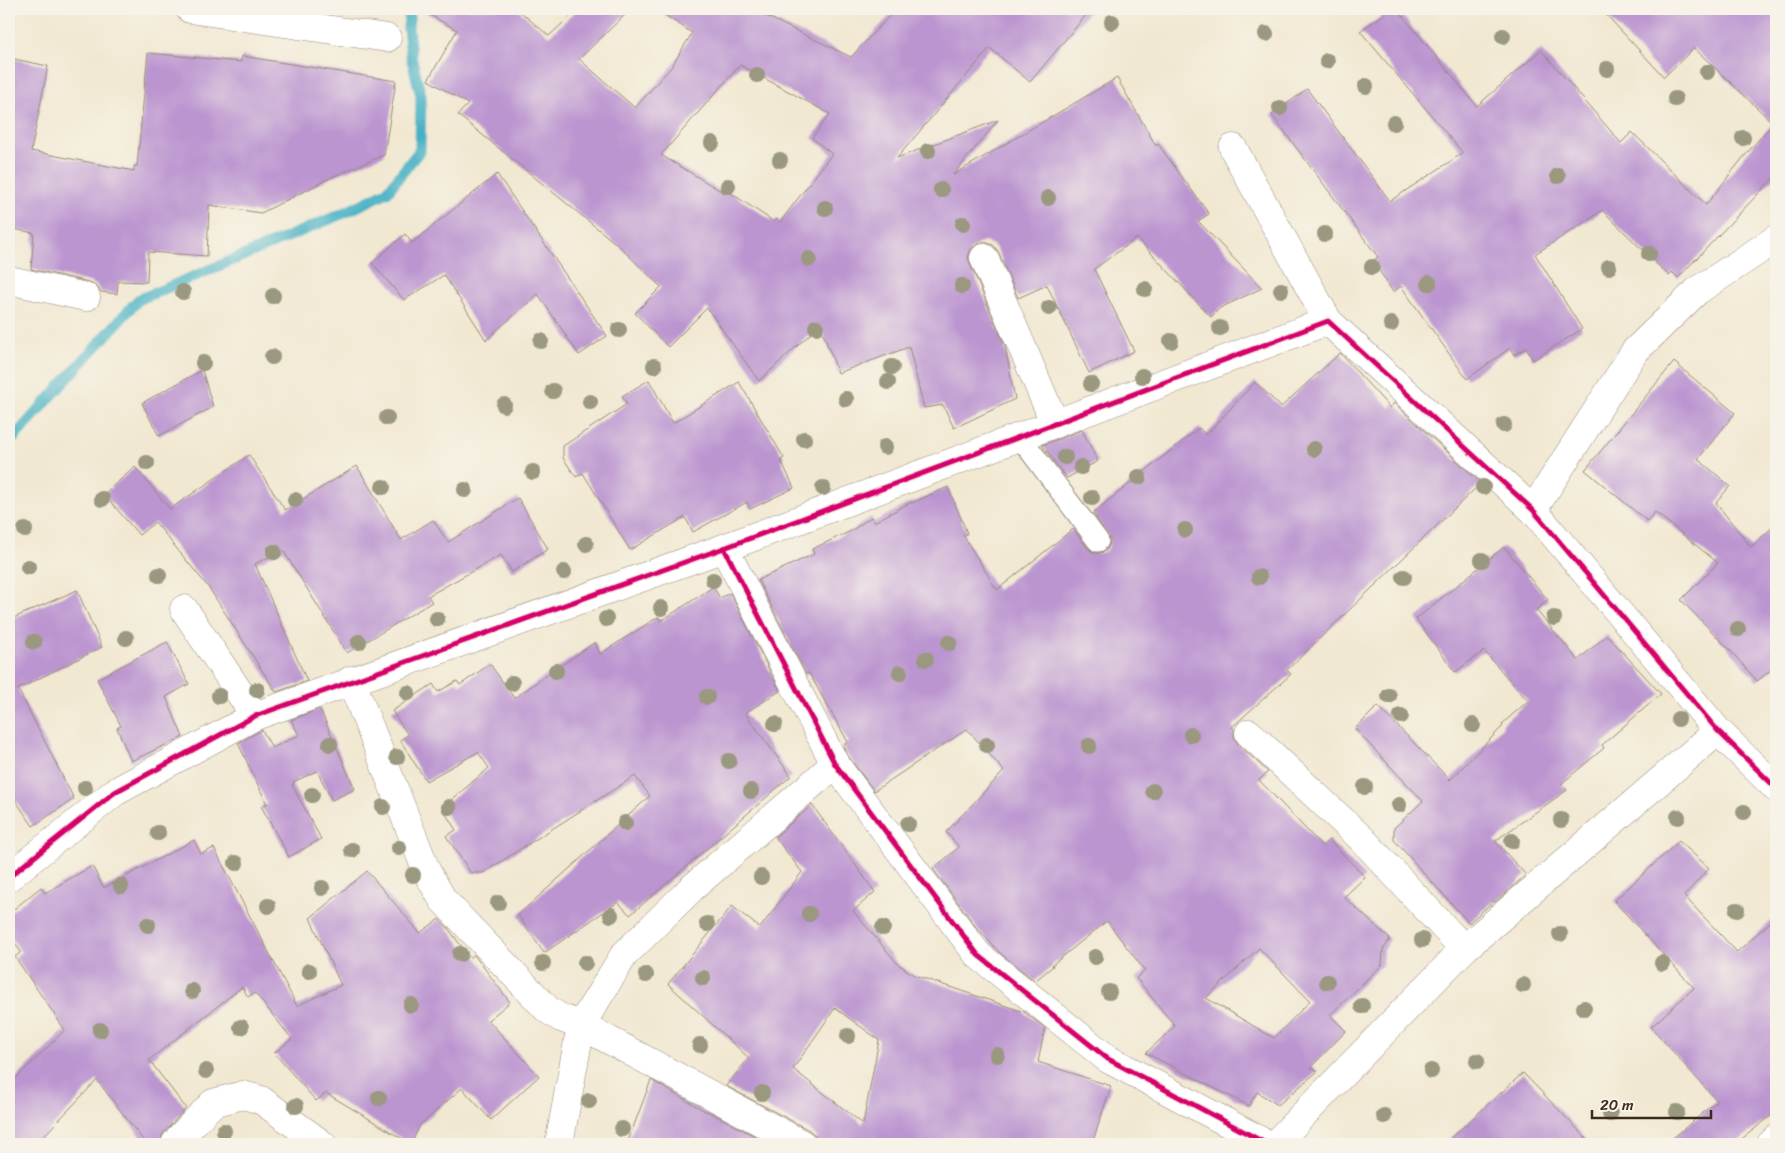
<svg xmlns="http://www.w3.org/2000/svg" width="1785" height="1153" viewBox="0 0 1785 1153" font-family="Sriracha,sans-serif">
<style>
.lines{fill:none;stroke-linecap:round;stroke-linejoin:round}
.stream{stroke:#45b0c4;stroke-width:11}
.building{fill:#bb95d0;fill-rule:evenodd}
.lane-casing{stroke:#968978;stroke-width:23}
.street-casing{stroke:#968978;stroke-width:29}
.lane{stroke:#fff;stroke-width:21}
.street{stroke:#fff;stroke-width:28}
.cycleway-casing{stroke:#f7f3e8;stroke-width:8}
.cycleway{stroke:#d6006c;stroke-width:5}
.tree{fill:#9a987e}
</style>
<rect width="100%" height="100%" fill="#f7f3e8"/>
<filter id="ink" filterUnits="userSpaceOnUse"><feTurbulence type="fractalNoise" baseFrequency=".02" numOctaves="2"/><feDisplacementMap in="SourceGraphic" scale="10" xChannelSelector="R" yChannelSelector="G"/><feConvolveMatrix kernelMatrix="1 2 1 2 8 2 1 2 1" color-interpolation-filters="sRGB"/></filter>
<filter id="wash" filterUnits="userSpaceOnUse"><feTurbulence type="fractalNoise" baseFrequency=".0096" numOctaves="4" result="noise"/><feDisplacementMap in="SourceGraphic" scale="20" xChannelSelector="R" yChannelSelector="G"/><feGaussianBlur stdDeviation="1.12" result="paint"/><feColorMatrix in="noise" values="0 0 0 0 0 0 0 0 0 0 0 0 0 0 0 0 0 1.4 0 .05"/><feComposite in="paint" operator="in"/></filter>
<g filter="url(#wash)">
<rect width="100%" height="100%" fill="#f1e8d1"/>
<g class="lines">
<polyline class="stream" points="9,443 138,300 344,213 387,192 420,150 421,96 411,56 408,27 410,9"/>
</g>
<g id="blocks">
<g class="building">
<path d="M419,9H517L549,36L578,9H631L579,59L635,108L672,66L692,33L656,9H751L851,57L896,9H1091L1030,82L990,48L897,158L998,120L953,175L1117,78L1156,146L1158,144L1209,214L1198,221L1262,288L1220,308L1211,317L1137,238L1094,269L1134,351L1089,373L1047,285L1018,298L998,251L993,245L985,242L978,244L971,249L968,257L970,264L1005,346L1015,399L954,428L943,405L924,408L909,347L838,373L820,325L759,381L707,308L668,347L635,313L661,287L619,246L458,115L468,104L428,80L457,30ZM740,65L830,114L812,138L832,154L780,222L777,219L774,222L728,191L726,194L661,155Z"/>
<polygon points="1392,9 1397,9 1477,106 1541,50 1621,143 1632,132 1706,205 1742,159 1773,123 1694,48 1664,77 1601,9 1776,9 1776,175 1678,278 1672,272 1669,276 1602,210 1593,217 1535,254 1582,329 1533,360 1526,348 1514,355 1510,348 1467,379 1401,286 1393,292 1373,261 1378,257 1272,115 1307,89 1390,201 1463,153 1360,31"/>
<polygon points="148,53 241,62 242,56 396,81 384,155 332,177 261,213 209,205 207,256 148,252 147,282 118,281 117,294 101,292 96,285 89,282 31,269 34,233 9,228 9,58 48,66 31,151 134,171 134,166 137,166"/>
<polygon points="497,174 607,336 579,355 538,294 486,340 444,275 404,300 372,263 405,234 412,243"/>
<path d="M1340,353L1390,408L1394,403L1481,483L1287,670L1291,674L1232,727L1234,729V738L1238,744L1268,772L1259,780L1322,846L1329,840L1365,877L1344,897L1390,939L1383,950L1382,965L1330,1015L1346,1031L1311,1067L1318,1071L1278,1105L1257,1092L1249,1106L1146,1053L1175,1026L1136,978L1145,971L1107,921L1052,965L1053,966L1035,981L999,952L977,928L933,869L959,847L946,832L1004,771L967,729L874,791L848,756L843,746L848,742L809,673L806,674L758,580L814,554L812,549L851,531L871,517L874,522L911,502L912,503L948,487L967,533L963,535L997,590L1073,529L1088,549L1094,553H1100L1106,551L1109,546L1110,539L1093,513L1199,428L1206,435L1255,382L1281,407ZM1259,948L1310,1001L1274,1038L1206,998Z"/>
<polygon points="1674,362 1735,413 1698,459 1730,486 1716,503 1751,547 1776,524 1776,666 1757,681 1729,649 1681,600 1718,563 1655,512 1647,521 1585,470"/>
<polygon points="202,370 213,407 159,436 142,403"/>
<polygon points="649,380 673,423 739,382 784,458 781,460 794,488 750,509 747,502 693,532 685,517 630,550 583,473 576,477 563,458 563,446 627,404 622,396"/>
<polygon points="1082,430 1098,461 1067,478 1042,445"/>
<polygon points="249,455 285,510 357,466 401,540 433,520 448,542 518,498 548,549 512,572 501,555 428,596 432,602 347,653 283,550 255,564 307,681 276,692 209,588 155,522 139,535 104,494 135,467 170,509"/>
<polygon points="1504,547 1548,600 1536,610 1578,660 1607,635 1661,694 1602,745 1604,748 1561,784 1567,790 1495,841 1526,875 1495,902 1494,901 1469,923 1394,840 1394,828 1423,801 1355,729 1378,706 1450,780 1503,726 1502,724 1528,701 1484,651 1455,672 1416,619"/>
<polygon points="713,587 720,598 730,593 780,691 745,713 791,776 630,915 618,902 544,953 518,915 650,796 635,776 483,873 471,873 446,836 456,830 442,808 489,768 478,752 426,781 400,740 408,735 392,711 433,684 438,692 457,681 460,685 490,664 514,698 595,642 600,654 658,617 661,621"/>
<polygon points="77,590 102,647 18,689 74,799 33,826 9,791 9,620"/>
<polygon points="167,642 189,684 166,697 183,737 131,761 117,728 121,726 97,679"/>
<polygon points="320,709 355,789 332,800 317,771 293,782 294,784 292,785 321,839 289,857 261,806 267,804 238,743 262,730 272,748 299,735 291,720"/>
<path d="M812,805L875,892L853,911L898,964L914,975L1024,1012L1045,1028L1038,1062L1111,1086L1092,1144H818L816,1136L809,1130L726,1086L749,1058L668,984L732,906L760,928L802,872L775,837ZM835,1008L879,1040L863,1124L793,1069Z"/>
<polygon points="194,840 201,854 214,848 297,1006 341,985 310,918 367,871 420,933 439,919 448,928 470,958 473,955 475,956 510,1002 488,1020 539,1076 491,1120 462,1088 420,1125 411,1144 326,1093 316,1101 274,1053 292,1039 255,993 248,997 242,987 149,1060 186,1108 162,1135 160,1144 146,1144 97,1080 36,1144 9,1144 9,1085 65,1030 15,957 21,952 9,934 9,913 41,887 45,893 92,866 104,888"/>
<polygon points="1679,841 1709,868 1684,896 1737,952 1776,917 1776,1112 1735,1144 1666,1144 1717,1101 1651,1027 1694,988 1614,901"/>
<polygon points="1523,1073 1592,1144 1444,1144"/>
<polygon points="651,1080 707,1112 707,1111 770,1144 627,1144"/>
</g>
</g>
</g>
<g filter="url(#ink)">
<use href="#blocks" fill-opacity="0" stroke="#968978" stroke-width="1"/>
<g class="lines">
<g class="lane-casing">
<polyline id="lane" points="1020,437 1098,541"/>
</g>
<g class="street-casing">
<g id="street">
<polyline points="190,9 387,38"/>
<polyline points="1233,148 1328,321"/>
<polyline points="984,258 1055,424"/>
<polyline points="9,280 86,297"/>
<polyline points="1533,510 1635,351 1697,291 1776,239"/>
<polyline points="724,548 835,764 978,955 1108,1059 1267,1144"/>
<polyline points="184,609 255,716"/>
<polyline points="351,680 427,872 443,900 548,1010 561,1018 581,1025 802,1144"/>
<polyline points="1249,733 1362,839 1464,949"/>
<polyline points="9,877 115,792 255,716 724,548 1328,321 1533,510 1718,731 1776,788"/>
<polyline points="175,1144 181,1136 213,1103 243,1095 261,1100 322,1144"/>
<polyline points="559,1144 581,1025 624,955 692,888 835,764"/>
<polyline points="1275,1144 1464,949 1718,731"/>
<polyline points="1771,1144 1776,1139"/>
</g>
</g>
<use href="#lane" class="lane"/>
<use href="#street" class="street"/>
<g class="cycleway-casing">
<g id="cycleway">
<polyline points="724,548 835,764 978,955 1108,1059 1267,1144"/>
<polyline points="9,877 115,792 255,716 724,548 1328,321 1533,510 1718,731 1776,788"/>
</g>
</g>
<use href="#cycleway" class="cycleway"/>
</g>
<g class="tree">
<circle cx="1112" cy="22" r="8"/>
<circle cx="1266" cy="34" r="8"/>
<circle cx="1503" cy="36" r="8"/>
<circle cx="1327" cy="61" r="8"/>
<circle cx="1607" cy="69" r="8"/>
<circle cx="1707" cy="72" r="8"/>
<circle cx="757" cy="75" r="8"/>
<circle cx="1366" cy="86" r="8"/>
<circle cx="1675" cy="99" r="8"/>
<circle cx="1280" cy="108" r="8"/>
<circle cx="1394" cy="123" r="8"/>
<circle cx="1743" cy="138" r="8"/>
<circle cx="712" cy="143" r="8"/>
<circle cx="928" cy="151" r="8"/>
<circle cx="780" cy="160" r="8"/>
<circle cx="1558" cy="176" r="8"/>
<circle cx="728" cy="186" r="8"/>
<circle cx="941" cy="190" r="8"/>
<circle cx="1048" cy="198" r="8"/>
<circle cx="825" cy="208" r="8"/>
<circle cx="963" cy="224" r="8"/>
<circle cx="1325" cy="234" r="8"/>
<circle cx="1649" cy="254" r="8"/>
<circle cx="809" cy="259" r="8"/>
<circle cx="1372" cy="267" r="8"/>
<circle cx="1609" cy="267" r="8"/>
<circle cx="1429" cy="283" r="8"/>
<circle cx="962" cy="286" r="8"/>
<circle cx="1145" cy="289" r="8"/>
<circle cx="1281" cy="290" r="8"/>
<circle cx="183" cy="292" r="8"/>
<circle cx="273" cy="296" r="8"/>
<circle cx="1049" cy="308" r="8"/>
<circle cx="1391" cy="324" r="8"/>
<circle cx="816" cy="327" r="8"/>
<circle cx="1220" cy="328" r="8"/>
<circle cx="619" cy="330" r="8"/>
<circle cx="541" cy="341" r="8"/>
<circle cx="1171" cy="341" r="8"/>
<circle cx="272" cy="357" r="8"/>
<circle cx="203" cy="363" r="8"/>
<circle cx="654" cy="366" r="8"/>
<circle cx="892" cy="367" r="8"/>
<circle cx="1142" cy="376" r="8"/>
<circle cx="888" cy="382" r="8"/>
<circle cx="1091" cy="384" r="8"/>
<circle cx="553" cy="391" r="8"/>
<circle cx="846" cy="399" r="8"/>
<circle cx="590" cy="402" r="8"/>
<circle cx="504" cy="405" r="8"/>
<circle cx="387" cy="418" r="8"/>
<circle cx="1504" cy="425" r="8"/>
<circle cx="804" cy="439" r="8"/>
<circle cx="885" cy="447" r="8"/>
<circle cx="1314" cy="449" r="8"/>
<circle cx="1065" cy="457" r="8"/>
<circle cx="147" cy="463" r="8"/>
<circle cx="1081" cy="467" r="8"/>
<circle cx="533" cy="472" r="8"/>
<circle cx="1139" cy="477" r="8"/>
<circle cx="383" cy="487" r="8"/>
<circle cx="1483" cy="487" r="8"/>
<circle cx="823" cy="488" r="8"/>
<circle cx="465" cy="490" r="8"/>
<circle cx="1092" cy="498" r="8"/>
<circle cx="102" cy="499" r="8"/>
<circle cx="295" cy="500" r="8"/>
<circle cx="25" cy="530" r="8"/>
<circle cx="1185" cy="530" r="8"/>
<circle cx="586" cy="544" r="8"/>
<circle cx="274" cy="552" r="8"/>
<circle cx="1482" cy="560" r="8"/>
<circle cx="28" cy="567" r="8"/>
<circle cx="564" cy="572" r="8"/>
<circle cx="159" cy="575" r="8"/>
<circle cx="1259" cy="577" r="8"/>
<circle cx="1404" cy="577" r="8"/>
<circle cx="713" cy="580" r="8"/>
<circle cx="661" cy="608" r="8"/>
<circle cx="1554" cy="618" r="8"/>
<circle cx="437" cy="619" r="8"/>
<circle cx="606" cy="619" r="8"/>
<circle cx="1738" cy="629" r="8"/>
<circle cx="126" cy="638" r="8"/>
<circle cx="34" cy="642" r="8"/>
<circle cx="359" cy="642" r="8"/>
<circle cx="949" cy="643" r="8"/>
<circle cx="926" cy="659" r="8"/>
<circle cx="556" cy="671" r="8"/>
<circle cx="900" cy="673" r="8"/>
<circle cx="512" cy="683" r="8"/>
<circle cx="257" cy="690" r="8"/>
<circle cx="408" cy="693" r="8"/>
<circle cx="219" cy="696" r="8"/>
<circle cx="1389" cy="696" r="8"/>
<circle cx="707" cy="697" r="8"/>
<circle cx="1401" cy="716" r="8"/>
<circle cx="1678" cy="719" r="8"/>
<circle cx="775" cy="724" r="8"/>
<circle cx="1473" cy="725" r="8"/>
<circle cx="1191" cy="735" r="8"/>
<circle cx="330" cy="744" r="8"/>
<circle cx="987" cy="745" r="8"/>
<circle cx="1089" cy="746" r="8"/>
<circle cx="397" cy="757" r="8"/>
<circle cx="729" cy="761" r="8"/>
<circle cx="1365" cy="787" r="8"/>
<circle cx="85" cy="788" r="8"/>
<circle cx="751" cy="791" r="8"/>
<circle cx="1153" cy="791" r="8"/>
<circle cx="312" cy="795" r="8"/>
<circle cx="1399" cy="805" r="8"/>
<circle cx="383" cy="807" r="8"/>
<circle cx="449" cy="807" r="8"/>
<circle cx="1744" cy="812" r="8"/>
<circle cx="1678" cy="817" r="8"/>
<circle cx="1561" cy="820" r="8"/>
<circle cx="625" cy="823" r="8"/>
<circle cx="908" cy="824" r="8"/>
<circle cx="158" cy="833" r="8"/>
<circle cx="1512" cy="841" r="8"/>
<circle cx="399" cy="848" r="8"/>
<circle cx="352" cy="850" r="8"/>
<circle cx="236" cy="863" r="8"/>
<circle cx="413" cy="875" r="8"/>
<circle cx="761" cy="877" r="8"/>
<circle cx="121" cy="886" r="8"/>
<circle cx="322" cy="888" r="8"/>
<circle cx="498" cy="903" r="8"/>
<circle cx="268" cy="906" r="8"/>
<circle cx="1737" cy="910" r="8"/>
<circle cx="809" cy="914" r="8"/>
<circle cx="611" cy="915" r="8"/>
<circle cx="707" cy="924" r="8"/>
<circle cx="148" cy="925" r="8"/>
<circle cx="883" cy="928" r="8"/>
<circle cx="1560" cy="934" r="8"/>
<circle cx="1422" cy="940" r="8"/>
<circle cx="460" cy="954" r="8"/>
<circle cx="1095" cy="957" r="8"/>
<circle cx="543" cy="963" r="8"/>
<circle cx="585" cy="963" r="8"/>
<circle cx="1662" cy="963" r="8"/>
<circle cx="309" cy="971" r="8"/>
<circle cx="646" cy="975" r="8"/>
<circle cx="703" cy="978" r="8"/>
<circle cx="1327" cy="982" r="8"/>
<circle cx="1523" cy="985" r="8"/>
<circle cx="192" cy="991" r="8"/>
<circle cx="1109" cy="992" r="8"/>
<circle cx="411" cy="1005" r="8"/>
<circle cx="1362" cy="1006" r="8"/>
<circle cx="1584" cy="1008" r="8"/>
<circle cx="241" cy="1027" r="8"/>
<circle cx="100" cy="1030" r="8"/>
<circle cx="848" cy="1036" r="8"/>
<circle cx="700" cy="1045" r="8"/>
<circle cx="997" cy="1055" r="8"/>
<circle cx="1477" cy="1061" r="8"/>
<circle cx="206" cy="1071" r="8"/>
<circle cx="1431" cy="1071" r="8"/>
<circle cx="762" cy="1093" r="8"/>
<circle cx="379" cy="1098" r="8"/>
<circle cx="589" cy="1101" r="8"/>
<circle cx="296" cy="1106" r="8"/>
<circle cx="1677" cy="1112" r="8"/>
<circle cx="1610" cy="1114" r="8"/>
<circle cx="1384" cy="1116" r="8"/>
<circle cx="622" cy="1129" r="8"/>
<circle cx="224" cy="1131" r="8"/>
</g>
</g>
<rect width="1785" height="1153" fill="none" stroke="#f7f3e8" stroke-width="30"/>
<path d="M1592 1110v8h119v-8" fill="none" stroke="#3b2a1e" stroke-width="2.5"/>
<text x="1600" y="1110" font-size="15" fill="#3b2a1e" stroke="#f7f3e8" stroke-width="4" paint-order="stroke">20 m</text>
</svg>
